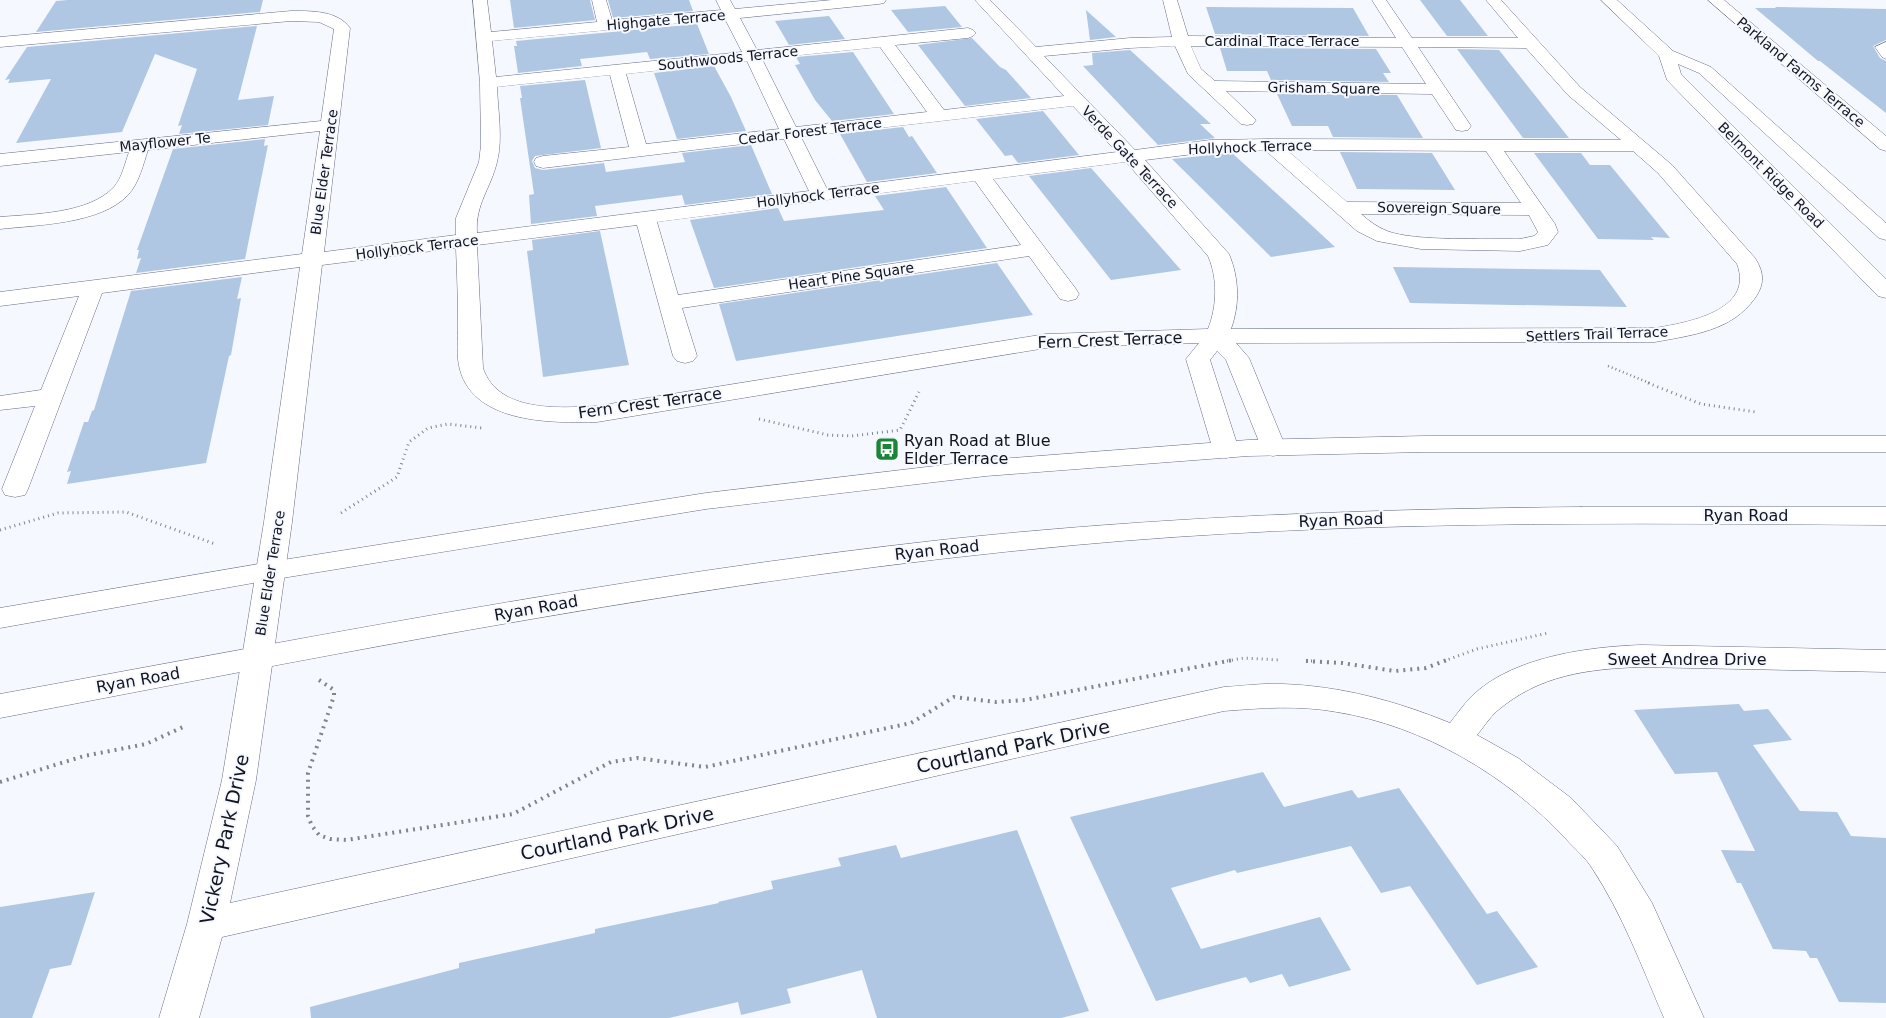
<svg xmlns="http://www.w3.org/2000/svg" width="1886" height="1018" viewBox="0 0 1886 1018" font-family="'DejaVu Sans',sans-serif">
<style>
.building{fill:#afc7e2}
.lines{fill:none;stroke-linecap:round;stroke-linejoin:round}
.service-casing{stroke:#666a88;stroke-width:1}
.minor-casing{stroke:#666a88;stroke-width:1}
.secondary-casing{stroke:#666a88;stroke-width:1}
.path-far2{stroke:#82848d;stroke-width:2.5;stroke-dasharray:1 3;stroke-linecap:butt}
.path-far1{stroke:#82848d;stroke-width:3;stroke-dasharray:1 4;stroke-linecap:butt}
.path{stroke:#82848d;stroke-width:4;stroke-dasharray:2 5;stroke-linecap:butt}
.service{fill:#fff;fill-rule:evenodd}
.minor{fill:#fff;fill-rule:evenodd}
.secondary{fill:#fff;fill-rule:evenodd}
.labels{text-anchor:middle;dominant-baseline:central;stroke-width:4;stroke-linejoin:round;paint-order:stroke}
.far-street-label{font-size:14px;fill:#12141f;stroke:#f6f8ff}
.street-label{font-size:16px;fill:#12141f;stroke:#f6f8ff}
.poi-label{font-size:16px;fill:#12141f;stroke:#f6f8ff;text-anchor:start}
.near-street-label{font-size:19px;fill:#12141f;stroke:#f6f8ff}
</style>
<rect width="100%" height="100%" fill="#f6f8ff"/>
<g class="building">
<polygon points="68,0 263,0 260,12 36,32 56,1"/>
<polygon points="510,0 590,0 595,20 514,28"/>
<polygon points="608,0 689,0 693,11 613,18"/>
<polygon points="1420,0 1460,0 1488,36 1447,36"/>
<polygon points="945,6 962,27 908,32 891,10"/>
<polygon points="1206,7 1353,8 1369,36 1215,34"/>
<polygon points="1775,7 1886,9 1886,40 1873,46 1880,58 1886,61 1886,113 1820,61 1818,61 1755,8 1776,8"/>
<polygon points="1086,10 1116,37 1090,40"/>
<polygon points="829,16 845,39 789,45 775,21"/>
<polygon points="697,24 709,54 650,59 647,52 580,59 582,66 518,73 514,46 517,46 516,41"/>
<polygon points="257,26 238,100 274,96 268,125 179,134 182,125 178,126 197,69 155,54 122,132 16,143 51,79 8,83 10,79 5,80 27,47"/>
<polygon points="972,38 1000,67 1006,70 1031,98 965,106 918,45"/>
<polygon points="1220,48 1376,49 1391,73 1383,73 1389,82 1271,80 1267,71 1227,71"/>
<polygon points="1457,49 1499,50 1569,138 1523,138"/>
<polygon points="1130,50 1211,124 1200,124 1215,138 1158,145 1083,66 1093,65 1092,53"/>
<polygon points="853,52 894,114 832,121 815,100 795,65 800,64 796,57"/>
<polygon points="714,66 731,97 746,131 677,139 654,73"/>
<polygon points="585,80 601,148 535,156 532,161 535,168 543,170 604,163 606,172 685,162 682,153 751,145 772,194 685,205 682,195 595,206 597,216 531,224 529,195 534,194 520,98 522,98 520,86"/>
<polygon points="1277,94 1397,95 1423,138 1333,137 1328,126 1292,126"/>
<polygon points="1043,111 1079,155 1018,163 1012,155 1005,156 976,119"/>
<polygon points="903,127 909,137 912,136 937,173 867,182 840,134"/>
<polygon points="265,139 264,146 268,145 245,259 136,273 141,258 137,259 139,250 137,250 173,149"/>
<polygon points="1340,152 1432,153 1455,190 1357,189"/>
<polygon points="1232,153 1308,222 1335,247 1271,257 1172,159"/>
<polygon points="1534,153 1581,153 1590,165 1610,165 1670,238 1651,237 1654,240 1598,239"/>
<polygon points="1091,168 1181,270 1111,280 1029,176"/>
<polygon points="946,187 987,248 714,288 690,220 778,208 784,221 884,210 875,196"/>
<polygon points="600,231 629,365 543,377 527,251 533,250 532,240"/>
<polygon points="997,263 1033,315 736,361 719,304"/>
<polygon points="1393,267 1600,270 1627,307 1410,303"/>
<polygon points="242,277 237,299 241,298 231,355 229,356 206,463 67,484 71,471 67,472 84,422 88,422 92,411 94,410 131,291"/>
<polygon points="1739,704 1744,711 1768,709 1792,740 1753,745 1800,811 1837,812 1851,836 1886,838 1886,1003 1839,1002 1817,958 1810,958 1806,951 1773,949 1741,883 1737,883 1721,850 1755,851 1717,772 1675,774 1634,710"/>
<polygon points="1263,772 1284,807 1352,790 1358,798 1399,788 1487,914 1497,911 1538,967 1477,985 1410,886 1381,893 1351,846 1237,873 1235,870 1171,888 1201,949 1320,917 1351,970 1289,987 1282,974 1250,983 1246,977 1156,1001 1070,817"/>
<polygon points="1017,830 1089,1011 1061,1018 877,1018 862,970 787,989 791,1003 741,1015 738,1002 669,1018 311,1018 310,1007 459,968 459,963 595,933 595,929 719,903 718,902 773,889 771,881 841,866 838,858 896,845 901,858"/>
<polygon points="95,892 71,965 50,969 32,1018 0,1018 0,907"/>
</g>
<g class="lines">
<g class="service-casing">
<polygon id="service" points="1886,42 1886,59 1882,57 1875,47"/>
</g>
<g class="minor-casing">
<g id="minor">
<path d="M473,0H487L491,32L597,22L592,0H606L612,20L721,10L716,0H730L735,9L832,0H886L884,3L879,4L740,18L757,50L968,28L973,30L976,33L973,36L968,38L895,45L944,110L1064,96L975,0H990L1036,47L1130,38L1172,37L1163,0H1177L1188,36L1396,38L1372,0H1386L1412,38H1518L1486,0H1501L1580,87L1672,165L1755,258C1764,272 1765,284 1755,298C1732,331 1692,335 1655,342L1236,343L1249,358L1286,448L1282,454L1273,456L1264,454L1226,360L1217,351L1210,360L1239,450L1235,456L1226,458L1217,456L1213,450L1186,359L1199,343L1046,348L597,422C553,423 475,424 460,370C456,356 458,339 458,324C458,299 457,273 456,248L322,265L292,522L256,780L230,903L1224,687C1243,686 1263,683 1282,684C1341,686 1396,701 1450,723C1457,714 1464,704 1472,696C1512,657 1587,647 1641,645L1886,650V672L1641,667C1587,669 1539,675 1497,711C1489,718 1483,728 1477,735L1518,758L1571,798L1617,846L1652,903L1704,1018H1664C1642,967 1623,915 1592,868C1586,858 1575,849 1567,840C1508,776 1424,726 1337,712C1299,705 1262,708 1224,711L222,937L199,1018H159L187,924L222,780L264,522L300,267L102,293L28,489L25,495L15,497L5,495L2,489L35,406L0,410V396L41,390L79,296L0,306V292L302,254L320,131L148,150C143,165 139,183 128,195C101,224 37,225 0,229V217C34,214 89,214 114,187C122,178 125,163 129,152L0,166V154L321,121L334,29L319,22L291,21L0,47V37L291,11C310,11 337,10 350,28L324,252L456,235V218L479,162L481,145L480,83ZM725,19L742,52L496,77L492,41ZM1175,46L1188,74L1241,124L1247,125L1253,124L1256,120L1226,91L1432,94L1456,130L1462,131L1468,130L1471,126L1418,47L1526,48L1568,95L1621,140L1269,139L1210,140L1135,150L1044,56L1130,48ZM1191,46L1402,47L1426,84L1215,81L1201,69ZM880,47L927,112L796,127L762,59ZM747,61L779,129L646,144L626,74ZM610,75L629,147L543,156L536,158L534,162L536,166L543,168L784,139L809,191L477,233C475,204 491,188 497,162C503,139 498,111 497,87ZM1073,106L1117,152L827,189L801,137ZM1265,150L1357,231L1377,241L1421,249L1520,251L1548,245L1558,232L1555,224L1504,151H1633L1658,173L1737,264C1755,311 1686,323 1655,328L1231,329C1240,304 1239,278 1229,254L1145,160L1210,152ZM1287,150L1486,151L1521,203L1347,202ZM1126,162L1208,256C1218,279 1217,306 1208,329L1046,334L597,406C560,408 498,413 483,368L477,245L637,225L673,356L677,361L685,363L693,361L697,356L682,308L1029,256L1060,299L1068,301L1076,299L1079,294L1076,289L993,179ZM975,181L1021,245L678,295L657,222ZM1361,214L1529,215L1538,232L1534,236L1520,239C1487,238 1416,242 1387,231C1377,227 1369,221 1361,214Z"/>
<polygon points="1708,0 1724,0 1886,136 1886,151 1880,149"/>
</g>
</g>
<g class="secondary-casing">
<g id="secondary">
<polygon points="1601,0 1617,0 1673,51 1711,67 1886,223 1886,240 1879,238 1699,73 1678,64 1681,74 1886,279 1886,298 1878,296 1667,80 1659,56"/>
<polygon points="1425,436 1886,436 1886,452 1425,452 1248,456 986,476 706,509 270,580 0,628 0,608 270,562 706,493 986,460 1248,440"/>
<path d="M1581,507H1886V525C1615,523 1344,520 1075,545C713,578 356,650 0,718V694C313,637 625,575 941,540C1154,517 1367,509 1581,507Z"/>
</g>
</g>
<polyline class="path-far2" points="1608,366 1652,384"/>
<g class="path-far1">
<polyline points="1648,383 1701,404 1756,412"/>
<polyline points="759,419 828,435 852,436 900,430 919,392"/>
<polyline points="341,513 397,477 409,442 428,428 448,424 482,428"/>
<polyline points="0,530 58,513 126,512 215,544"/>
<polyline points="1227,661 1244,658 1279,660"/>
<polyline points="1306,661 1312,661"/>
<polyline points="1444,661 1477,649 1548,633"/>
</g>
<g class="path">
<polyline points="1306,661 1342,663 1395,671 1426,668 1447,660"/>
<polyline points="319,680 334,690 334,696 308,773 308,816 312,826 319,835 330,839 346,840 513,814 611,762 637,758 705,767 911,723 954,697 996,702 1025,700 1233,660"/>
<polyline points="0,782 84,756 146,744 183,727"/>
</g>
<use href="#service" class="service"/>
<use href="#minor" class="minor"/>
<use href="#secondary" class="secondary"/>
</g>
<defs>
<g id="bus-square" transform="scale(1.25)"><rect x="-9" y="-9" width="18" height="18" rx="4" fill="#1a8439" stroke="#f6f8ff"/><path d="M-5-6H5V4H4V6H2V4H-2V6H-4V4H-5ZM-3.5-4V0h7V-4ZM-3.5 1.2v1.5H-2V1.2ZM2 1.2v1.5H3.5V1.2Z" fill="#fff"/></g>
</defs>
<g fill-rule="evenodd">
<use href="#bus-square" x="887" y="449"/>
</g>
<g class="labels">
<g class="far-street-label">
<text transform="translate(666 20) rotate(-5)">Highgate Terrace</text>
<text x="1282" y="41">Cardinal Trace Terrace</text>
<text transform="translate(728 58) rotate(-6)">Southwoods Terrace</text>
<text transform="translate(1801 72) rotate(40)">Parkland Farms Terrace</text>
<text transform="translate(1324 88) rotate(1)">Grisham Square</text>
<text transform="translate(810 131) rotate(-7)">Cedar Forest Terrace</text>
<text transform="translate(165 142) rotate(-6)">Mayflower Te</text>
<text transform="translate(1250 147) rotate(-2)">Hollyhock Terrace</text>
<text transform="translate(1130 157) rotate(47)">Verde Gate Terrace</text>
<text transform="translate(324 172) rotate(-82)">Blue Elder Terrace</text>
<text transform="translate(1771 175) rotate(45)">Belmont Ridge Road</text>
<text transform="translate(818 195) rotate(-7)">Hollyhock Terrace</text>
<text transform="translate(1439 208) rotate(1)">Sovereign Square</text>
<text transform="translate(417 247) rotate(-7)">Hollyhock Terrace</text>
<text transform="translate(851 276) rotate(-8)">Heart Pine Square</text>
<text transform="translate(1597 334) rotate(-2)">Settlers Trail Terrace</text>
<text transform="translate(270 573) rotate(-81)">Blue Elder Terrace</text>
</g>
<g class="street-label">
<text transform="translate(1110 340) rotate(-2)">Fern Crest Terrace</text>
<text transform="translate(650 403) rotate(-8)">Fern Crest Terrace</text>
<text x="1746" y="515">Ryan Road</text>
<text transform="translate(1341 520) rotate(-2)">Ryan Road</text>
<text transform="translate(937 550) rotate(-6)">Ryan Road</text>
<text transform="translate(536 608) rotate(-10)">Ryan Road</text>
<text x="1687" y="659">Sweet Andrea Drive</text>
<text transform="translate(138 680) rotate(-10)">Ryan Road</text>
</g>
<g class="poi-label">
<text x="904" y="440">Ryan Road at Blue<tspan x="904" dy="18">Elder Terrace</tspan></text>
</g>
<g class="near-street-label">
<text transform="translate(1013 746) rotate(-12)">Courtland Park Drive</text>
<text transform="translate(617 833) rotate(-12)">Courtland Park Drive</text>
<text transform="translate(224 839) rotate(-78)">Vickery Park Drive</text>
</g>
</g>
</svg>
